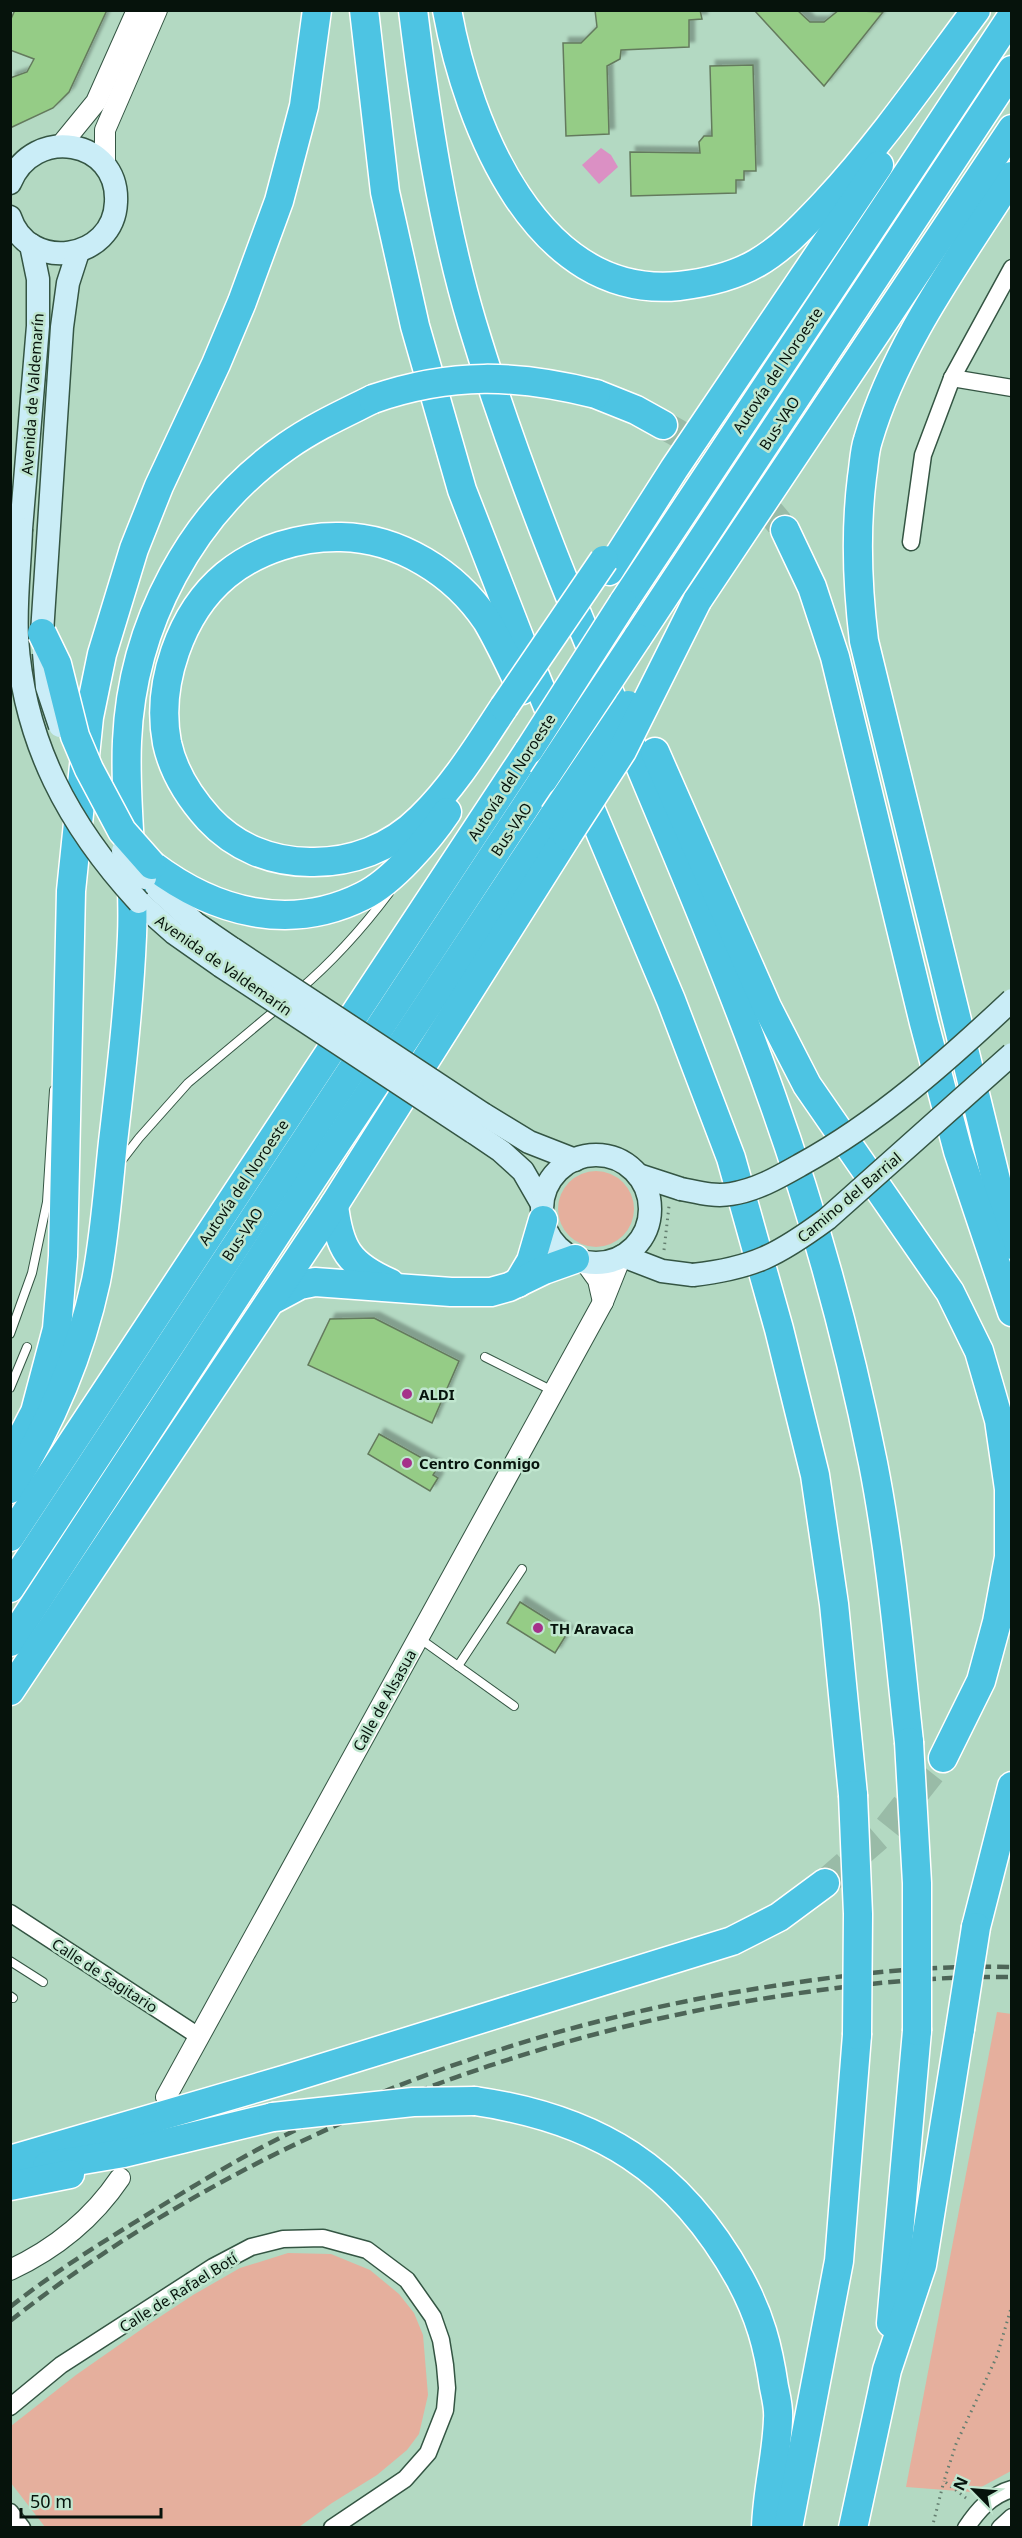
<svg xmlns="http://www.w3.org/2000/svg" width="1022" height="2538" viewBox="0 0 1022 2538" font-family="'Noto Sans',sans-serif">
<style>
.green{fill:#e5af9d}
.water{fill:#db90c4}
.building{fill:#95cc86;stroke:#647a5d;stroke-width:1.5;filter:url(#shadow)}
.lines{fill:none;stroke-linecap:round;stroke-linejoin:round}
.motorway-tunnel{stroke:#99bba7;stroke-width:28;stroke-dasharray:28 14;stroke-linecap:butt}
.service-casing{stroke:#345543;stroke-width:10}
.minor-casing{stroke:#345543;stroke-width:19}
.tertiary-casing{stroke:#345543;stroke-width:22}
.secondary-casing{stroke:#345543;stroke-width:25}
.motorway-casing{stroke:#fff;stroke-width:31}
.path{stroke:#647e6f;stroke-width:3;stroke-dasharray:1.5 4.5;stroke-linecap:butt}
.service{stroke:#fff;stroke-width:8}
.minor{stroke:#fff;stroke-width:16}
.tertiary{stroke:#fff;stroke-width:20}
.secondary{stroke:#caedf7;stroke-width:22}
.motorway{stroke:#4dc4e3;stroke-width:28}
.rail{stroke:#4d6557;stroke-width:4.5;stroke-dasharray:12 6;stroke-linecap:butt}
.secondary-bridge-casing{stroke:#345543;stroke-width:25;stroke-linecap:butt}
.motorway-bridge-casing{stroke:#fff;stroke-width:31;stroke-linecap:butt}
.secondary-bridge{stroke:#caedf7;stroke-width:22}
.motorway-bridge{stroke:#4dc4e3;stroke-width:28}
.poi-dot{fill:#a5318a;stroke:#c0e6cf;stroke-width:2}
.labels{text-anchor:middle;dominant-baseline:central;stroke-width:5;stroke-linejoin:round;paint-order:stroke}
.street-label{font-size:15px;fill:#06130c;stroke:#c0e6cf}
.poi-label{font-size:15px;font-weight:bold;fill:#06130c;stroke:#c0e6cf;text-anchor:start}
</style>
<defs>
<filter id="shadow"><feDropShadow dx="5.5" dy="-5.5" stdDeviation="1.5" flood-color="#0004"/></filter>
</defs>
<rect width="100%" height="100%" fill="#b3d9c2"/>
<g class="green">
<circle cx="596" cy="1209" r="38"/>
<polygon points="997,2012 1012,2014 1011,2471 972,2492 906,2487"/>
<polygon points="288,2253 331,2254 370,2270 399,2294 414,2313 423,2335 428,2395 419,2434 407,2450 377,2475 332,2503 299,2527 45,2527 11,2483 11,2426 76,2375 149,2324 193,2295 240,2268"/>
</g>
<polygon class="water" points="601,148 611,155 618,167 599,184 582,165"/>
<g class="building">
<polygon points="15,10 107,10 69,92 53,108 10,128 10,78 27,72 34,59 10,50 10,21"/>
<polygon points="595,10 700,10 702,19 689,20 689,47 621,50 620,59 607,66 609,134 566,136 563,43 581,43 597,27"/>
<polygon points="754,10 797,10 810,22 824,22 839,10 883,12 824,86"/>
<polygon points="753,65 756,171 744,171 744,180 736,180 736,193 631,196 630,152 700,153 699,142 704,136 712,136 710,66"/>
<polygon points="374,1318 459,1361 432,1423 308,1365 330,1319"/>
<polygon points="379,1434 438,1467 433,1475 438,1478 430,1491 368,1454"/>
<polygon points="520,1602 568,1632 555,1653 507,1623"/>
</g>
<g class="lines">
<g class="motorway-tunnel">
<path d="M663,425C713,451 750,487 785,530"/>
<polyline points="825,1883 886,1830 943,1758"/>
</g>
<g class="service-casing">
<g id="service">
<path d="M298,991C332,962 362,929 389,893"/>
<polyline points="122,1160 139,1138 188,1083 279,1007"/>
<polyline points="10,1334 32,1273 47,1202 54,1090"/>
<polyline points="485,1357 553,1391"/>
<polyline points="10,1388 27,1347"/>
<polyline points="419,1638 514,1706"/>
<polyline points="458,1666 522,1569"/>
<polyline points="10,1961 43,1982"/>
<polyline points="10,1996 13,1998"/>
</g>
</g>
<g class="minor-casing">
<g id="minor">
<polyline points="952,378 1012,388"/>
<polyline points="911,542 923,455 952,378 1012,268"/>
<polyline points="10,1913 200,2037"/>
<polyline points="10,2407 61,2365 213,2267 251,2247 283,2239 323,2238 367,2250 407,2280 433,2317 441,2340 445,2365 447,2388 445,2410 428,2453 405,2479 332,2528"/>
<polyline points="10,2512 22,2528"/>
<path d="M966,2528C978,2510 991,2495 1012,2489"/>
<polyline points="1000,2528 1012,2517"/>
</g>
</g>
<g class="tertiary-casing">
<g id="tertiary">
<polyline points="60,146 96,102 137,10"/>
<polyline points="105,166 105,130 157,10"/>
<polyline points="585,1262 598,1280 603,1302"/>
<polyline points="166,2097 603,1302 621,1257"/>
<path d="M10,2270C55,2249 93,2218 120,2178"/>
</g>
</g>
<g class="secondary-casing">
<g id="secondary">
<path d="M10,183C33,125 119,139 116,202C114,261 28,273 10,217"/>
<polyline points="21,529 38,326 38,279 31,245"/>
<polyline points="42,633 62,327 68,283 78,252"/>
<polyline points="145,878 195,923 233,949"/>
<polyline points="139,902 174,933 221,966"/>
<polyline points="483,1114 529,1142 575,1160"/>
<polyline points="473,1132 501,1151 523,1171 542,1204"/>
<circle cx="596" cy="1209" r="54"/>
<polyline points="638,1175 681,1189"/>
<polyline points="623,1256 662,1271 693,1275"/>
</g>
</g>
<g class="motorway-casing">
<g id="motorway">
<polyline points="364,10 385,192 415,326 462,490 521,642 560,736"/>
<path d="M413,10C426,115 442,222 472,323C552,588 679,835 771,1095C814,1215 848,1338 873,1463C891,1555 899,1649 909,1742"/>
<path d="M447,10C468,125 536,300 679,286C705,283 733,277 757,263C783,248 804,225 825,203C880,144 927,76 976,10"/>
<path d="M1012,176C959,260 896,344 868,440C864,452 864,465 862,477C855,533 857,584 864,641L1012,1245"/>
<polyline points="596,394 636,410 663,425"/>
<polyline points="785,530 812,587 835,657 924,1023 958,1151 1012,1312"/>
<polyline points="609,571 674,469 879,165"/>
<polyline points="697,601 1012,129"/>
<polyline points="623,603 1012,16"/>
<polyline points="637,638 1012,70"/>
<path d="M504,707C479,745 454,786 421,818C391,848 351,863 310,862C271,862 235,847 209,819C190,798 173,771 167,743C156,685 180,613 226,575C258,549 301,536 341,537C399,538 455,573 487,621C500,643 511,667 522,690"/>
<polyline points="655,752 767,1007 807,1085 950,1292 979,1351 999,1420 1009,1489 1009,1557 997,1622 981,1681 943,1758"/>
<polyline points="580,784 671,1000 731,1158 779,1329 815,1475 834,1604 853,1795"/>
<path d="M152,865C214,912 289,933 363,896C392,882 429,839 447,812"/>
<path d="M334,1205C339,1249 349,1265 390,1283"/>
<polyline points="518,1283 531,1261 543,1220"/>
<polyline points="272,1300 300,1285 315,1282 451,1292 491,1292 509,1287 544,1270 575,1259"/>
<polyline points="10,1460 35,1412 57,1329 63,1256 71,891 89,717 102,654 134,549 159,486 216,364 242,302 279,201 304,106 317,10"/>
<path d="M10,1489C50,1425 80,1355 96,1281C105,1235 108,1188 113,1142C121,1074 129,1005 132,936C135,871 124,806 127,741C132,625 191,513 287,446C314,427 343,414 373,399"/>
<polyline points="10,1537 529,750"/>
<polyline points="10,1588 543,780"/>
<polyline points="10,1642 313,1178 554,815"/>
<polyline points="10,1691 334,1205 567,836"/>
<polyline points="976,1927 1012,1786"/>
<path d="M475,2101C598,2119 679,2169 740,2279C760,2316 768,2346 774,2387C776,2397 779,2408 778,2419C777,2455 767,2491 766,2528"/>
<polyline points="10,2160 287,2079 732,1941 779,1917 825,1883"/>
<polyline points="47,2166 124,2153 273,2117"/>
<polyline points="10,2186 70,2174"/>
<polyline points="891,2323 917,2031"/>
<polyline points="788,2528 839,2261 857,2035"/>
<polyline points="853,2528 887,2370 922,2265 960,2029"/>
</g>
</g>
<g class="path">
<polyline points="664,1250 669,1206"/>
<polyline points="966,2498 944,2481 956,2444 997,2356 1012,2305"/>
<polyline points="932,2528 944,2481"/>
</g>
<use href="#service" class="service"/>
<use href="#minor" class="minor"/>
<use href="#tertiary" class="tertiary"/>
<use href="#secondary" class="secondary"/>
<use href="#motorway" class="motorway"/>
<g class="rail">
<path d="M10,2307C53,2273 99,2244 145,2216C195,2185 247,2153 300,2128C451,2057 615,2009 780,1985C857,1973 934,1965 1012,1967"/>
<path d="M10,2321C232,2147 502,2038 780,1996C857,1984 933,1976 1012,1977"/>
</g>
<g class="secondary-bridge-casing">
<g id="secondary-bridge">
<path d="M21,529C20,564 15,602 17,638C24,743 69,826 139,902"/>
<polyline points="44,653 47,687 60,726"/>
<polyline points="123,851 145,878"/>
<polyline points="233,949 483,1114"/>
<polyline points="221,966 473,1132"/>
<path d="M681,1189C697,1192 714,1197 731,1194C757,1190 779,1177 802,1164C880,1121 947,1061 1012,1000"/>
<path d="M693,1275C754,1268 778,1255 827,1219L1012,1054"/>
</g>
</g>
<g class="motorway-bridge-casing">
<g id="motorway-bridge">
<path d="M373,399C451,372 517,374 596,394"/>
<polyline points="42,633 57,664 75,736 89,769 122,831 152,865"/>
<polyline points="504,707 604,560"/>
<polyline points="529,750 623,603"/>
<polyline points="543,780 637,638"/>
<polyline points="554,815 628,705"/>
<polyline points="567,836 622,751 697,601"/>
<polyline points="909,1742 917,1883 917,2031"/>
<polyline points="853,1795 858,1914 857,2035"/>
<polyline points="960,2029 976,1927"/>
<polyline points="273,2117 413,2102 475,2101"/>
</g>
</g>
<use href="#secondary-bridge" class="secondary-bridge"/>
<use href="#motorway-bridge" class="motorway-bridge"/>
</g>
<g class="poi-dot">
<circle cx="407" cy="1394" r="6"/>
<circle cx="407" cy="1463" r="6"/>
<circle cx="538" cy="1628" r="6"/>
</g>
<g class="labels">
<g class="street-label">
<text transform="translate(777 370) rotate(-56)">Autovía del Noroeste</text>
<text transform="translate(32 394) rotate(-86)">Avenida de Valdemarín</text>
<text transform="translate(779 423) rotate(-57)">Bus-VAO</text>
<text transform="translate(511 777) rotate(-57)">Autovía del Noroeste</text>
<text transform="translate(511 829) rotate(-56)">Bus-VAO</text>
<text transform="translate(224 965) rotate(35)">Avenida de Valdemarín</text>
<text transform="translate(243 1182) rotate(-56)">Autovía del Noroeste</text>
<text transform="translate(849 1197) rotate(-40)">Camino del Barrial</text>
<text transform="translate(242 1234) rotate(-56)">Bus-VAO</text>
<text transform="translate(384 1700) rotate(-61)">Calle de Alsasua</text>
<text transform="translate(105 1975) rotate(33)">Calle de Sagitario</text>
<text transform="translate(178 2292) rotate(-32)">Calle de Rafael Botí</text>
</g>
<g class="poi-label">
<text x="419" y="1394">ALDI</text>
<text x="419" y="1463">Centro Conmigo</text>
<text x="550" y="1628">TH Aravaca</text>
</g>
</g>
<rect width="1022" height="2538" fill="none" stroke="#06130c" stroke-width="24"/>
<g transform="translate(974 2490) rotate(295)" stroke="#c0e6cf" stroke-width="4.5" paint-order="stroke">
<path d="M0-4.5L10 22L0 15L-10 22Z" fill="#06130c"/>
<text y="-9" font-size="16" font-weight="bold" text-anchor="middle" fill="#06130c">N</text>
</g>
<path d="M21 2508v9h140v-9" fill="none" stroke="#06130c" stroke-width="3"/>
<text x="30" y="2508" font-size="18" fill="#06130c" stroke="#c0e6cf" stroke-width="4.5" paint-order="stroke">50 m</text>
</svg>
